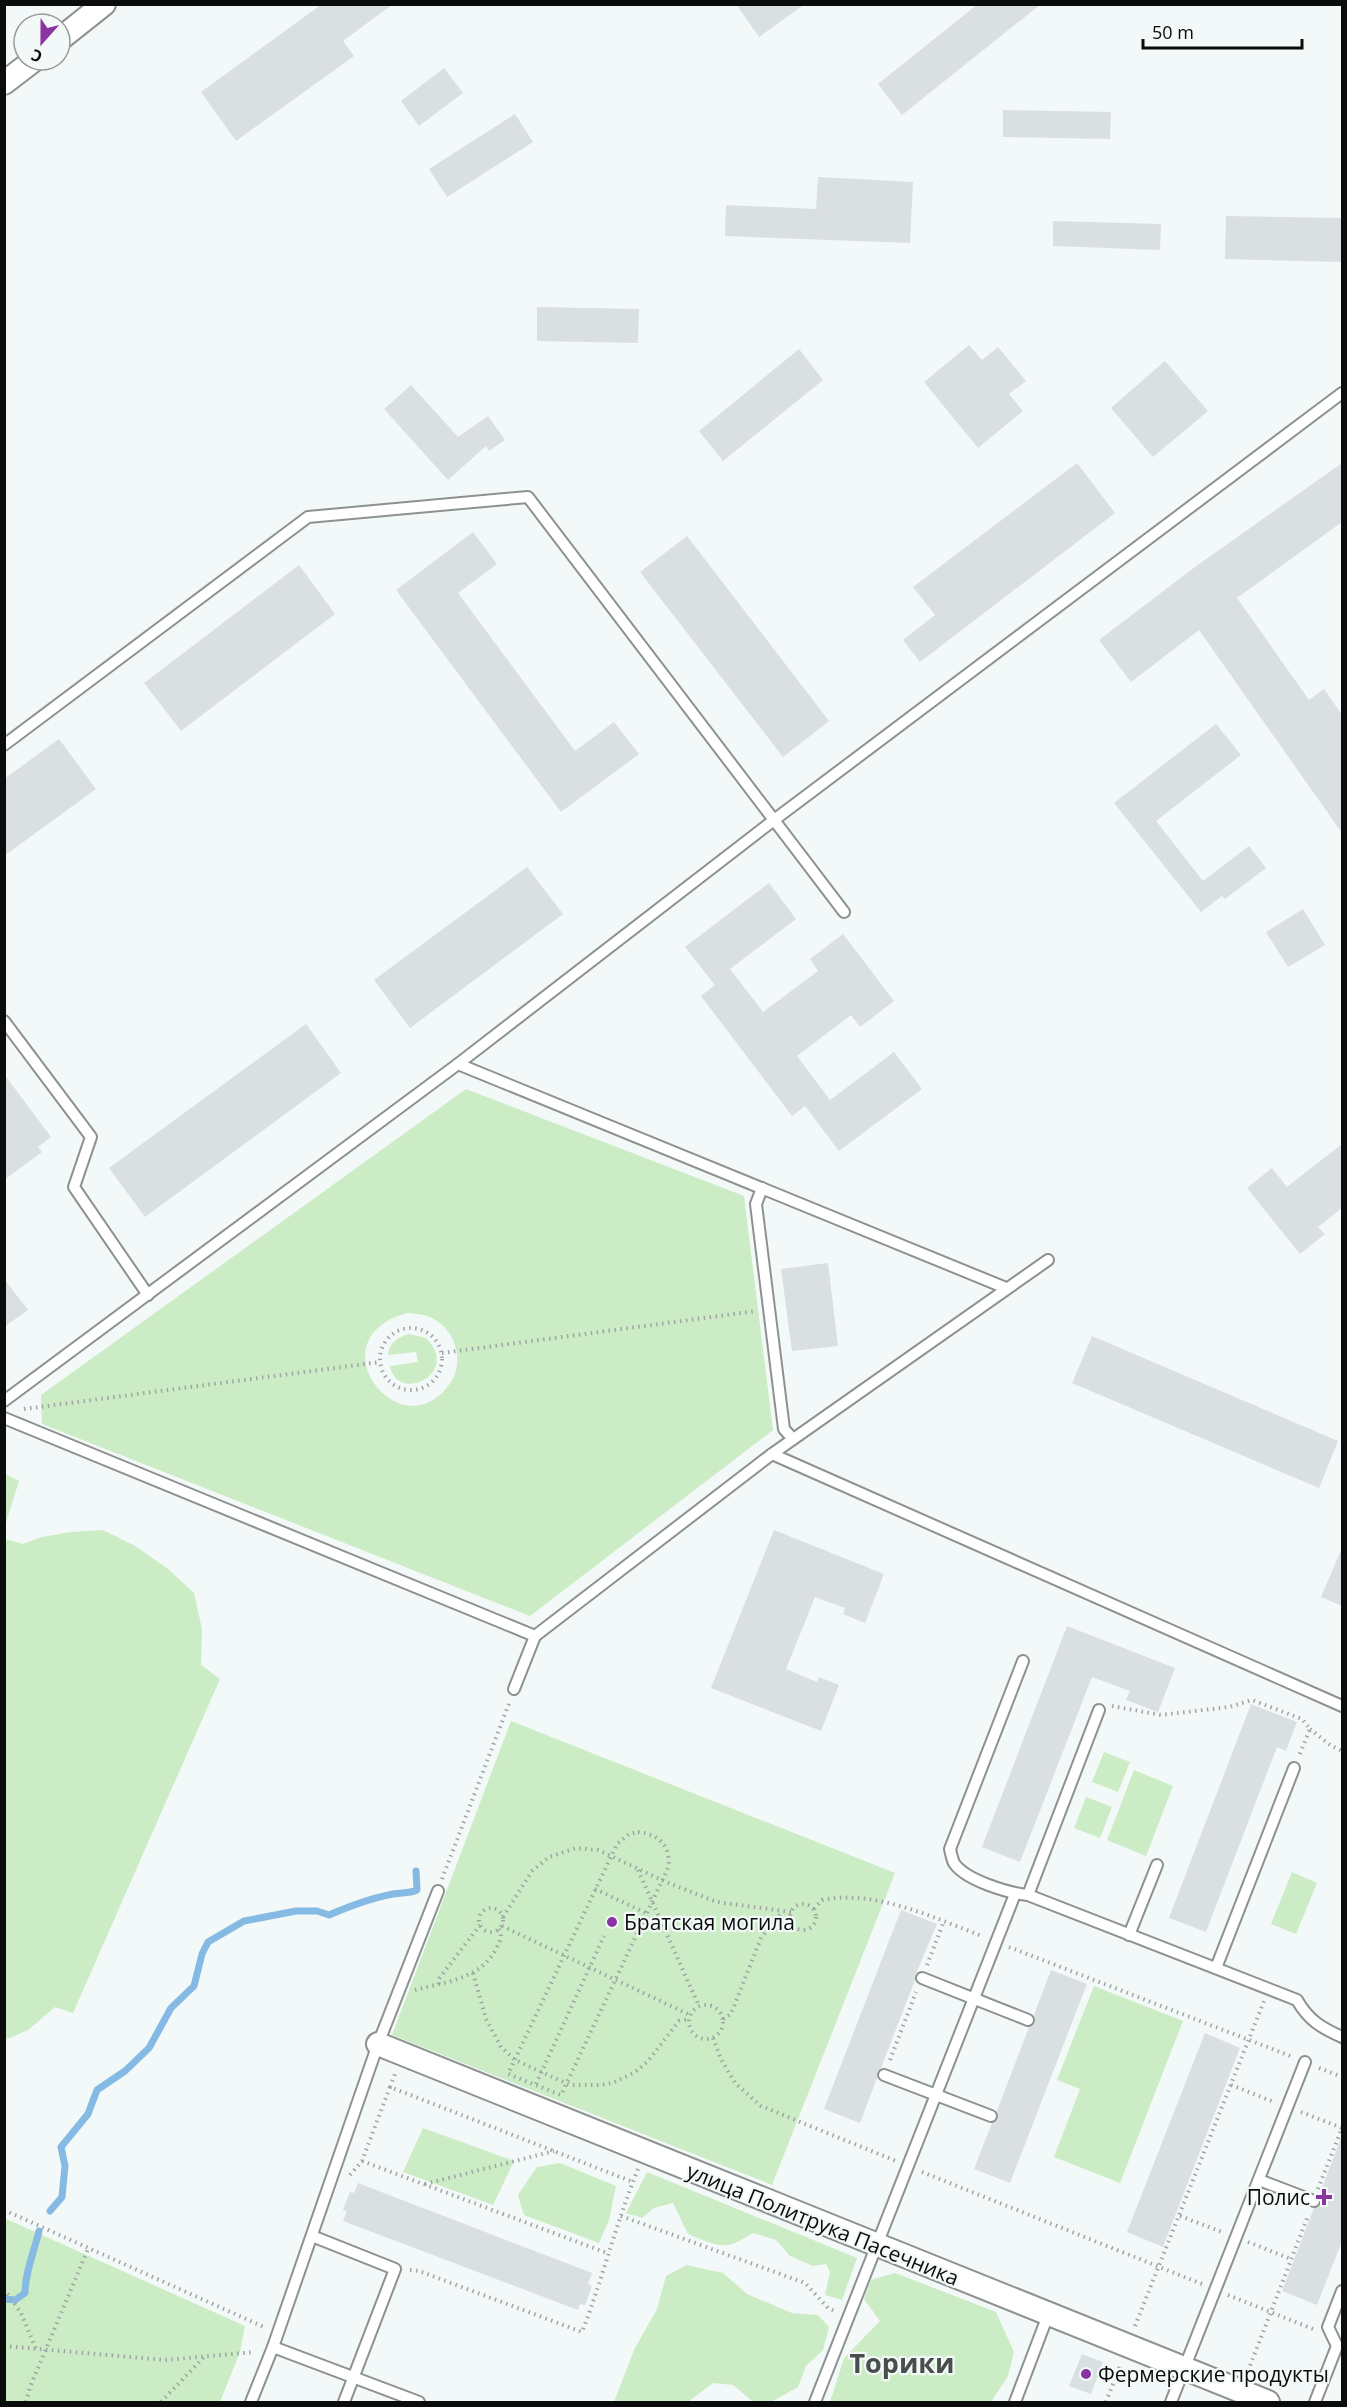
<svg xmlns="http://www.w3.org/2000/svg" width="1347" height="2407" viewBox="0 0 1347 2407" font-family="'Open Sans',sans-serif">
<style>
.green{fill:#cbecc4;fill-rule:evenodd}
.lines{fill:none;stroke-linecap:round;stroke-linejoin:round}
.stream{stroke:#84bae3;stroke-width:7}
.building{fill:#dadfe1}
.service-casing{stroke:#8d9291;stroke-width:14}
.minor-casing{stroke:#8d9291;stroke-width:26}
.path{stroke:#a0a4a4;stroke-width:4;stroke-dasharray:1.5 4.5;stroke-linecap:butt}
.service{stroke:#fff;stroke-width:10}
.minor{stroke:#fff;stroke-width:22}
.poi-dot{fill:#8a34a1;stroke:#f3f9f8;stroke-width:2}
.labels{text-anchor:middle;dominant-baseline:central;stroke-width:4.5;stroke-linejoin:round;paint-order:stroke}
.poi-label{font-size:21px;fill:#0b0d0d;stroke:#f3f9f8;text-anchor:start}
.street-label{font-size:21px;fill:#0b0d0d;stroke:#f3f9f8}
.district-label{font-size:27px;font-weight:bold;fill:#494e4d;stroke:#f3f9f8}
</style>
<rect width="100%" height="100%" fill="#f3f9f8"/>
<g class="green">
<path d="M466,1089L744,1196L773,1430L530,1616L42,1424L41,1395ZM407,1313C418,1314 428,1314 437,1321C456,1333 464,1362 451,1382C402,1455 312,1339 407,1313Z"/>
<path d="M409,1334L426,1338C462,1374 397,1404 390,1366L418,1362L416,1352L388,1355C389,1343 398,1337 409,1334Z"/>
<polygon points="5,1474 19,1481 5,1526"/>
<polygon points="103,1530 135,1546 168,1569 194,1593 202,1629 201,1665 220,1679 73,2013 55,2007 28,2030 5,2040 5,1539 23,1544 42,1537 71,1532"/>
<polygon points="511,1721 895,1873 772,2185 392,2035"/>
<polygon points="1104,1752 1130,1762 1118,1792 1092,1782"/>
<polygon points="1134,1770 1173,1786 1146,1856 1107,1840"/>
<polygon points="1086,1797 1112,1807 1100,1838 1074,1828"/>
<polygon points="1292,1872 1317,1883 1296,1934 1271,1924"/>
<polygon points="1094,1986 1183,2021 1120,2183 1054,2157 1080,2089 1057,2080"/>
<polygon points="423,2128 514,2161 493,2205 403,2172"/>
<polygon points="560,2163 616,2186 609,2220 599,2243 524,2215 518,2195 537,2167"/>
<path d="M647,2172L857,2258L842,2300L825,2295L830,2272L826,2264L813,2266L790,2256L776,2240L753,2233C724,2252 718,2246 688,2234L673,2203L654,2208L642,2218L626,2213Z"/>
<polygon points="4,2218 245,2326 240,2352 220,2402 5,2402"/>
<polygon points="687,2265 723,2273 747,2294 792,2313 818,2315 829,2327 823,2350 806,2366 798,2387 773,2401 752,2401 733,2385 713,2383 688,2402 614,2402 634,2350 657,2309 666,2276"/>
<polygon points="895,2273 996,2312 1014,2352 1008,2376 991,2402 830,2402 844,2358 880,2321 864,2299 871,2280"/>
</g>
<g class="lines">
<g class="stream">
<path d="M50,2211L62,2197L65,2166L61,2147L88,2114L97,2090L125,2071L149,2048L171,2008L194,1986L202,1954L208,1942L244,1921L296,1911H317L329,1915C350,1906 371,1898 393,1894C402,1892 408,1894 417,1890L416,1871"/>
<path d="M4,2299L15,2300L25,2293C25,2273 34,2252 39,2231"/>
</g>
</g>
<g class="building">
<polygon points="322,4 393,4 343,41 354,56 236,141 201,92"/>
<polygon points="736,4 805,4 759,37"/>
<polygon points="978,4 1041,4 902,115 878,84"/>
<polygon points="444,68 463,93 419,126 401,101"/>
<polygon points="1003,110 1111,112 1110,139 1003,137"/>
<polygon points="515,114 533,142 447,197 429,169"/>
<polygon points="818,177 913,182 910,243 725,236 726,205 816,209"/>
<polygon points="1226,216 1342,218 1342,262 1225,259"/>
<polygon points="1053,221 1161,224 1160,250 1053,246"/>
<polygon points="537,307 639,309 638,343 537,341"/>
<polygon points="969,345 982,360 998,347 1026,381 1009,394 1023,411 978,448 924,382"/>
<polygon points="799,349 823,380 723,461 699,431"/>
<polygon points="1165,361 1208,411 1153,457 1111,408"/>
<polygon points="411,385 458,437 488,416 505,440 489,451 486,446 448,480 384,409"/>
<polygon points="1077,463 1115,513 920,662 903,640 935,615 913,587"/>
<polygon points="1342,463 1342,522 1237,598 1309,700 1324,689 1342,715 1342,833 1199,630 1131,682 1099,640 1195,567"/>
<polygon points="473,532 497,564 458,593 575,751 614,722 639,754 561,812 396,590"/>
<polygon points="687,536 829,721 783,757 640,572"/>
<polygon points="299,565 335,614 181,731 144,683"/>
<polygon points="1216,724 1241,755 1156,821 1203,881 1249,846 1266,868 1225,899 1222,896 1201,912 1114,803"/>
<polygon points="59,739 96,789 4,856 4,779"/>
<polygon points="527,867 563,914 410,1028 374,980"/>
<polygon points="769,883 796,919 730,969 763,1012 818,971 810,959 843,934 894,1001 860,1027 851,1015 797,1056 830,1100 894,1052 922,1089 839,1151 805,1106 792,1116 701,996 715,985 685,947"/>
<polygon points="1303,909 1325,945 1288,967 1266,932"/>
<polygon points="306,1024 341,1073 145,1217 109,1168"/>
<polygon points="4,1074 51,1137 38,1147 42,1152 4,1180"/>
<polygon points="1342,1144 1342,1208 1318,1227 1325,1234 1300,1254 1247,1188 1272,1168 1287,1187"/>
<polygon points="828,1263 838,1346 792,1351 781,1269"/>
<polygon points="4,1279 28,1310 4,1327"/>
<polygon points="1092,1336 1338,1441 1319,1488 1072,1383"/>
<polygon points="774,1530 884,1574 865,1623 843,1614 845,1608 815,1597 786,1669 817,1682 819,1677 839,1685 821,1731 711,1688"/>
<polygon points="1342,1548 1342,1606 1321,1597"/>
<polygon points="1067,1626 1175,1668 1158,1712 1126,1700 1130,1691 1092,1677 1020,1862 982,1847"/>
<polygon points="1251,1704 1297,1722 1286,1751 1277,1747 1206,1932 1169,1918"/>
<polygon points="901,1910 937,1924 915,1976 915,1980 881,2068 877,2072 877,2078 860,2123 824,2109"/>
<polygon points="1051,1970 1087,1984 1010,2183 974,2169 992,2123 998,2119 997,2111 1029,2027 1035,2022 1034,2015"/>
<polygon points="1205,2033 1240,2048 1163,2247 1127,2232"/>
<polygon points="1341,2138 1342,2241 1317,2305 1282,2291 1314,2208 1321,2203 1319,2196"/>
<polygon points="358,2183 592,2273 588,2284 592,2286 585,2305 580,2304 578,2310 343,2221 347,2211 343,2210 350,2192 354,2193"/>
<polygon points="1082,2354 1103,2362 1091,2394 1069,2386"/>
</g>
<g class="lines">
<g class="service-casing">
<g id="service">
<polyline points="4,745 308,517 528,497 844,912"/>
<polyline points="4,1021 91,1137 74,1187 148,1295"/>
<polyline points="458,1064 1006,1288"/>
<polyline points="762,1188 756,1204 784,1429 793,1439"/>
<polyline points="4,1401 458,1064 774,820 1342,393"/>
<polyline points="4,1418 535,1636 772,1454 1048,1260"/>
<polyline points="772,1454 1342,1706"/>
<path d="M1023,1661L950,1849C951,1853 952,1859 954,1863C965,1880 1008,1893 1028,1895L1297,2000C1309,2021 1322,2028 1342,2037"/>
<polyline points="514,1689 535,1636"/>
<polyline points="1028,1895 1099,1710"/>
<polyline points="1129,1935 1157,1865"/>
<polyline points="1216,1968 1294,1768"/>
<polyline points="922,1978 1028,2020"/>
<polyline points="884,2075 991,2116"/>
<polyline points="1259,2180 1314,2201"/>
<polyline points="312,2236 395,2269 344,2402"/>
<polyline points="273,2347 419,2402"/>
<polyline points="251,2402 273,2347 378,2044 438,1891"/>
<polyline points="815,2402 1015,1894"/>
<polyline points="1015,2402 1048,2315"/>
<polyline points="1171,2402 1305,2062"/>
<polyline points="1315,2402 1337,2346 1328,2327 1342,2291"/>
</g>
</g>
<g class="minor-casing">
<g id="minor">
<polyline points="60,39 104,4"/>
<polyline points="4,83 34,60"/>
<polyline points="378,2044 1268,2402"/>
</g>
</g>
<g class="path">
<circle cx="411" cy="1359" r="31"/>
<polyline points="442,1353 756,1311"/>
<polyline points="24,1409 380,1362"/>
<polyline points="1112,1706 1161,1715 1229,1707 1252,1700 1302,1719 1310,1729 1299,1756"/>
<polyline points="1310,1729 1330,1745 1342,1751"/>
<path d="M638,1832C659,1834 672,1847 668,1868L561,2095L508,2074L617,1844L629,1834Z"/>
<polyline points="638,1870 699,2006"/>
<polyline points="442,1879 510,1701"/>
<polyline points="595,1889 646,1913"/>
<circle cx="803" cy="1917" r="13"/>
<circle cx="491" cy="1920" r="12"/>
<path d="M814,1909L822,1900C875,1889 934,1918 982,1936"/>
<polyline points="503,1917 532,1871 549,1857 576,1848 598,1850 666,1882 717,1902 791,1912"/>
<polyline points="502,1926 690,2015"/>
<polyline points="1009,1947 1293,2057"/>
<polyline points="927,1965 944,1921"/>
<polyline points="473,1973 486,2019 501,2047 515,2060 570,2085 600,2085 612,2083 634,2073 648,2061 679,2021 689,2019"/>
<polyline points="439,1984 438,1980 480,1925"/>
<path d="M415,1990C445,1982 482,1979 497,1947C501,1941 502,1936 499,1929"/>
<circle cx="706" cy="2022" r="17"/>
<polyline points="723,2019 731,2014 761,1938 782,1912"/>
<polyline points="713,2038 721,2059 735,2083 761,2106 896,2161"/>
<polyline points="890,2060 916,1992"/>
<polyline points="1319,2068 1342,2077"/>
<polyline points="536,2084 604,1936"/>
<polyline points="1231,2085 1274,2102"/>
<polyline points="390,2087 395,2074"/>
<polyline points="1301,2112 1342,2128 1318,2189"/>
<polyline points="362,2161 607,2253"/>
<polyline points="922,2172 1202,2284"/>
<polyline points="350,2175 362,2161 390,2087 633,2182"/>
<polyline points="425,2184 554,2151"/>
<polyline points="4,2210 264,2327"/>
<polyline points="621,2216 805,2283 828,2308 837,2312"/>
<polyline points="1180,2216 1222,2232"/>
<polyline points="1248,2242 1291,2259"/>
<path d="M410,2270L419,2271L582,2332C603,2278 616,2223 638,2169"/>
<polyline points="4,2289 21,2313 36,2349"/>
<polyline points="1228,2295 1313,2329"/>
<polyline points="1135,2326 1264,2001"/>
<polyline points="4,2346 165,2360 255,2352"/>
<polyline points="1248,2371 1308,2216"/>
<polyline points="26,2402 30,2387 88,2249"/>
<polyline points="161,2402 204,2357"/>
<polyline points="1106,2402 1120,2366"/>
</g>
<use href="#service" class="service"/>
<use href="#minor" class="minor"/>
</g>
<g class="poi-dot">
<circle cx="612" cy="1922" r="6"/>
<path d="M1321 2188h6v6h6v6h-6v6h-6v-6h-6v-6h6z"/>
<circle cx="1086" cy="2374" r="6"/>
</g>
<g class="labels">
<g class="poi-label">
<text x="624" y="1922">Братская могила</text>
<text x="1310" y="2197" text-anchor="end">Полис</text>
<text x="1098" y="2374">Фермерские продукты</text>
</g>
<g class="street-label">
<text transform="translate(823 2224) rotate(22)">улица Политрука Пасечника</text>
</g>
<g class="district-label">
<text x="902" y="2362">Торики</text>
</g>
</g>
<rect width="1347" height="2407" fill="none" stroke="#0b0d0d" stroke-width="12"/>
<g transform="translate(42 42) rotate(201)"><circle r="28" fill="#f3f9f8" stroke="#969b9a" stroke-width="1.5"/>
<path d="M0-4.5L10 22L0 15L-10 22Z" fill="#8a34a1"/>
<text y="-9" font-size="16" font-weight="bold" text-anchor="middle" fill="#0b0d0d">С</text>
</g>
<path d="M1143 39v9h159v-9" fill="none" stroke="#0b0d0d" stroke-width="3"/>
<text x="1152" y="39" font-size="18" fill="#0b0d0d" stroke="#f3f9f8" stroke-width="4.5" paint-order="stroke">50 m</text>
</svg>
